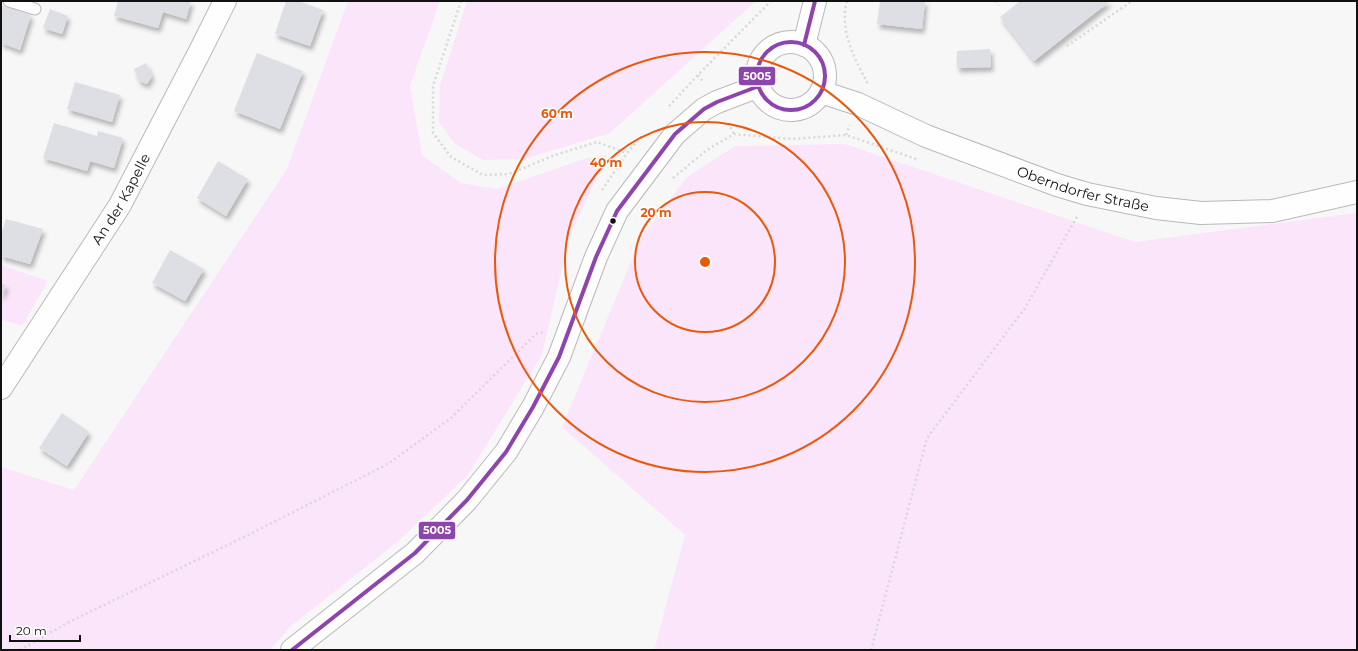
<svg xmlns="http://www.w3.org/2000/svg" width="1358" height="651" viewBox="0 0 1358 651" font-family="Montserrat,sans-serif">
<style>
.green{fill:#fbe5fb}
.building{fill:#dedee5;filter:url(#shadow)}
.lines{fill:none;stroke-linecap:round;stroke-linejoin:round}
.service-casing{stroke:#bab8ba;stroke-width:13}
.minor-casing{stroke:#bab8ba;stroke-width:24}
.tertiary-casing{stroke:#bab8ba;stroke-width:24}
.path{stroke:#d9d8d9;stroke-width:2.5;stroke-dasharray:2 3;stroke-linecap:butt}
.service{stroke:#fefefe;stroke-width:11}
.minor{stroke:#fefefe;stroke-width:22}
.tertiary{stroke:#fefefe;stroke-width:22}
.bus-1-casing{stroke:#fff;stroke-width:7}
.bus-1{stroke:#8e44ad;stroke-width:4}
.ring{fill:none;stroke:#e8590c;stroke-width:2}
.bus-dot{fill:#121112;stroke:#fff;stroke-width:1.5}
.labels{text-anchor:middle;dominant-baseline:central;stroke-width:3;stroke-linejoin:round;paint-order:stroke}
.street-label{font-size:14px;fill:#121112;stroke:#fff}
.centre{fill:#e8590c;stroke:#fff;stroke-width:2}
.ring-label{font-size:12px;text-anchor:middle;font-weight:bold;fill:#e8590c;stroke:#fff;stroke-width:3;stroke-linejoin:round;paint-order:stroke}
.line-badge{stroke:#fff;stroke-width:1.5}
.badge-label{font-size:11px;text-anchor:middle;font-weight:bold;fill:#fff}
</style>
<defs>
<filter id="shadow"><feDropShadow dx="2.5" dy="4.5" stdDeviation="2" flood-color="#0004"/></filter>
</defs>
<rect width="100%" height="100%" fill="#f8f7f8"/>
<g class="green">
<polygon points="348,1 440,1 410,86 422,155 461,183 497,189 587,158 607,155 569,238 542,355 467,476 396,543 290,627 270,650 1,650 1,467 74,490 287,169"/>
<polygon points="467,1 756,1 610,133 524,159 483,160 454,143 439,122 440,86"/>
<polygon points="845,144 1135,242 1357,213 1357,650 654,650 685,535 562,427 641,238 687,177 735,146"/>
<polygon points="1,265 48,281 22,326 1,319"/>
</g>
<g class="building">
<polygon points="118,1 191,1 186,19 163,12 158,28 114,16"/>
<polygon points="286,1 298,1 323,10 310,46 275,34"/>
<polygon points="880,1 925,1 922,29 877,24"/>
<polygon points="1020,1 1110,1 1034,61 1000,17"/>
<polygon points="1,5 31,15 20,50 1,43"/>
<polygon points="50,9 68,16 62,34 43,28"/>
<polygon points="990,49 991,67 957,68 957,51"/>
<polygon points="257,53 303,71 280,129 234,111"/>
<polygon points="146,63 152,76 147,84 139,81 134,69"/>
<polygon points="75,82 120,95 112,122 67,109"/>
<polygon points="54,123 97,136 98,131 123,138 114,168 90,161 87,171 43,158"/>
<polygon points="218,161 248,179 226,216 197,198"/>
<polygon points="6,219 43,229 30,264 1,256 1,235"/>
<polygon points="170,250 204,269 185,301 152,283"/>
<polygon points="1,283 6,285 1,298"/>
<polygon points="62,413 89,432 67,466 39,448"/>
</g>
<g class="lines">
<g class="service-casing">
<polyline id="service" points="9,1 35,9"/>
</g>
<g class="minor-casing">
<g id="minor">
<polyline points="804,45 815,1"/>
<path id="s1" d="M1,388L120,205L200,51L225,1"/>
</g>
</g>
<g class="tertiary-casing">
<g id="tertiary">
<circle cx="791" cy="76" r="34"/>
<path id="s2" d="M821,92L858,104L926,136L1057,185L1087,194L1156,208L1201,213L1272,211L1357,192"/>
<polyline points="292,650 415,553 467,500 506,452 533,407 559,357 596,257 617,211 675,134 704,109 717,102 759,86"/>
</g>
</g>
<g class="path">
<polyline points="461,1 433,86 433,133 451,157 483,175 509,174 555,155 597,142 627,153"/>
<path d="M847,1C839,29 854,58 867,82L866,83"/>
<polyline points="995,1 999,5"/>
<polyline points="1067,46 1132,1"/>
<polyline points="698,75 704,83"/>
<polyline points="669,106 698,75 771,1"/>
<polyline points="728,123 734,134"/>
<polyline points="846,135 850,125"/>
<polyline points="673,178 707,150 734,134 792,139 846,135 919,160"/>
<polyline points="602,190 627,153 644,134"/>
<polyline points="20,650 71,621 242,538 388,464 451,418 536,334 543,332"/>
<polyline points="871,650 927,438 1025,308 1078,215"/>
</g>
<use href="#service" class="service"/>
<use href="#minor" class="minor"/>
<use href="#tertiary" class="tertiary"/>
<g class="bus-1-casing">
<g id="bus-1">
<circle cx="791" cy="76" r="34"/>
<polyline points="804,45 815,1"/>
<polyline points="292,650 415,553 467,500 506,452 533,407 559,357 596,257 617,211 675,134 704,109 717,102 759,86"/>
</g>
</g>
<use href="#bus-1" class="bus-1"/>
</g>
<g class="ring">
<circle cx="705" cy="262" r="70"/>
<circle cx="705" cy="262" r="140"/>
<circle cx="705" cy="262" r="210"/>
</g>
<circle class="bus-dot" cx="613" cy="221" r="3.5"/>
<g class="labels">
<g class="street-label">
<text stroke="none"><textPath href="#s2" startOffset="280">Oberndorfer Straße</textPath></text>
<text stroke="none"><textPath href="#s1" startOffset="224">An der Kapelle</textPath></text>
</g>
</g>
<circle cx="705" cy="262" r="6" class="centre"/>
<g class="ring-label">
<text x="557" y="118">60 m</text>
<text x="606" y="167">40 m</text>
<text x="656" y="217">20 m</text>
</g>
<g class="line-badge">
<rect x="738" y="66" width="38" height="20" rx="4" fill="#8e44ad"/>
<rect x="418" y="521" width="38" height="19" rx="4" fill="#8e44ad"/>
</g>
<g class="badge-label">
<text x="757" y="80">5005</text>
<text x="437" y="534">5005</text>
</g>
<rect width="1358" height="651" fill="none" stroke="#121112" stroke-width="4"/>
<path d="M10 635v6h70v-6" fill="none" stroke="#121112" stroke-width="2"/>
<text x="16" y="635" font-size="12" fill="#121112" stroke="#ffffff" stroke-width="3" paint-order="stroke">20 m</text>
</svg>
